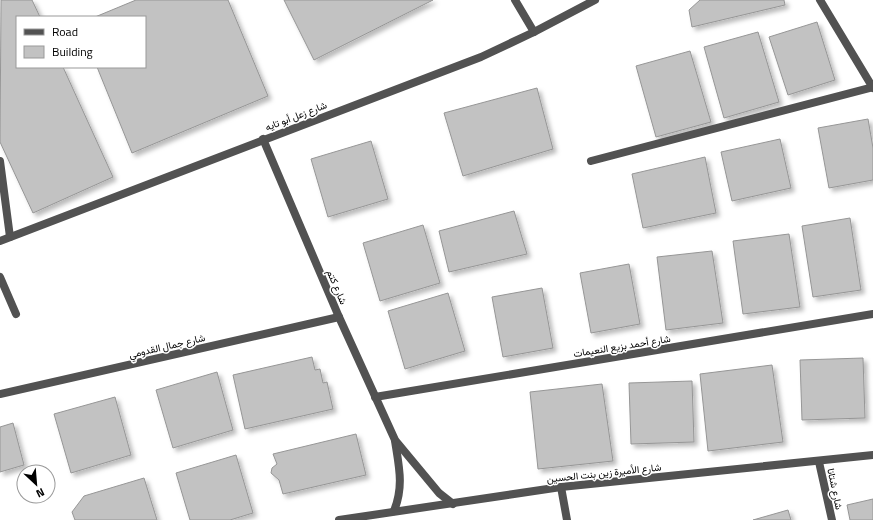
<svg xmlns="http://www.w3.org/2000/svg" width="873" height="520" viewBox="0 0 873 520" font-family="'Titillium Web',Vazirmatn,sans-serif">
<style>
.building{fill:#c2c2c2;stroke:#969696;filter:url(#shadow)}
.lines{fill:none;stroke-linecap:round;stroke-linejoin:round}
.service{stroke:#525252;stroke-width:8}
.minor{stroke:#525252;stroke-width:8}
.tertiary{stroke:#525252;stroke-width:8}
.labels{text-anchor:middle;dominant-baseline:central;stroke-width:3;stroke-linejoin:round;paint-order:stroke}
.street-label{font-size:10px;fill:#000;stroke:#fff}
</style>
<defs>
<filter id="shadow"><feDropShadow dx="3.5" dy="3.5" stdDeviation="2" flood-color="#0004"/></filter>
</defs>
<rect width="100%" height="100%" fill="#fff"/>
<g class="building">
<polygon points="1,0 32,0 40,17 17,17 17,67 63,67 113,177 33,213 0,142"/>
<polygon points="136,0 228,0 268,96 132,153 97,67 145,67 145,17 95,17"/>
<polygon points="284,0 433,0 314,60"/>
<polygon points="700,0 784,0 785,5 692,27 689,10"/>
<polygon points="817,22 835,80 788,95 769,37"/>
<polygon points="758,32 779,102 724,118 704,47"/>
<polygon points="690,51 711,122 656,137 636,66"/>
<polygon points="537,88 553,149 463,176 444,113"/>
<polygon points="868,119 873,148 873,180 829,188 818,128"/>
<polygon points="780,139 791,188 732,201 721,152"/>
<polygon points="371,141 388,199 328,217 311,159"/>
<polygon points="705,157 716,213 643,228 632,174"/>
<polygon points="514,211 527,254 449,272 439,231"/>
<polygon points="850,218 861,290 813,297 802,226"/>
<polygon points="423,225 440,283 380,301 363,243"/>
<polygon points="789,234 800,307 743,314 733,241"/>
<polygon points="712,251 723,323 666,330 657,257"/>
<polygon points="629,264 640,324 591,333 580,273"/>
<polygon points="542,288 553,348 503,357 492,297"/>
<polygon points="448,293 465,351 405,369 388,311"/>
<polygon points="312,357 315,370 320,369 323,383 327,382 333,409 245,429 233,375"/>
<polygon points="863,358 865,418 802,420 800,360"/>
<polygon points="772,365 783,442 708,451 700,374"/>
<polygon points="217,372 233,430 173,448 156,390"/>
<polygon points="692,381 694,442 631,444 629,383"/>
<polygon points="602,384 613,461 538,469 530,392"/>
<polygon points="115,397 131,455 71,473 54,414"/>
<polygon points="13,423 24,465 0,472 0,427"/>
<polygon points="356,434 366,475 283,494 279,480 271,473 272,468 277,464 273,454"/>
<polygon points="236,455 253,513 230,520 190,520 176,473"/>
<polygon points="144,478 157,520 75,520 72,512 84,496"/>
<polygon points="873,499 873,520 850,520 847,505"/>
<polygon points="788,510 791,520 753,520"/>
</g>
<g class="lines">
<g class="service">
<polyline points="515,0 534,32"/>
<polyline points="0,161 10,237"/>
<polyline points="591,161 873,87"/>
<polyline points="0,277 16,314"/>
<polyline points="561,487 567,520"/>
</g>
<g class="minor">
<polyline points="820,0 873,88"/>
<polyline points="263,139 339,317 395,440 439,493 453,504"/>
<polyline points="0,241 481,57 534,32 595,0"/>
<polyline points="0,394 339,317"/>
<polyline points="375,397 873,314"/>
<polyline points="819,462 832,520"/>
<path d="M394,511C404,486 399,467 395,441"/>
</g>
<polyline class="tertiary" points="339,520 561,487 873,455"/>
</g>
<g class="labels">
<g class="street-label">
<text transform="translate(296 116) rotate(-21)">شارع زعل أبو تايه</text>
<text transform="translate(337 287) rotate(67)">شارع كتم</text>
<text transform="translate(167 346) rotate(-13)">شارع جمال القدومي</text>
<text transform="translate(622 346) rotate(-9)">شارع أحمد بزيع النعيمات</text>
<text transform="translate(604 473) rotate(-6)">شارع الأميرة زين بنت الحسين</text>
<text transform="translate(835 489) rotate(78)">شارع شتانا</text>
</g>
</g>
<rect x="16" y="16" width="130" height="52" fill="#ffffff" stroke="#999999"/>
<rect x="24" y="29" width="20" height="6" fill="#525252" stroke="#999999"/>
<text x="52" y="36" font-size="12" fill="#000000">Road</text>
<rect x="24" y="46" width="20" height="12" fill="#c2c2c2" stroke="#999999"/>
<text x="52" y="56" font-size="12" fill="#000000">Building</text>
<g transform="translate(36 484) rotate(154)"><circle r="19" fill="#ffffff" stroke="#999999"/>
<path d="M0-3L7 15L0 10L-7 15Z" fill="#000000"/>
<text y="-6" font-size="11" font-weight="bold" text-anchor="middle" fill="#000000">N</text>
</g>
</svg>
